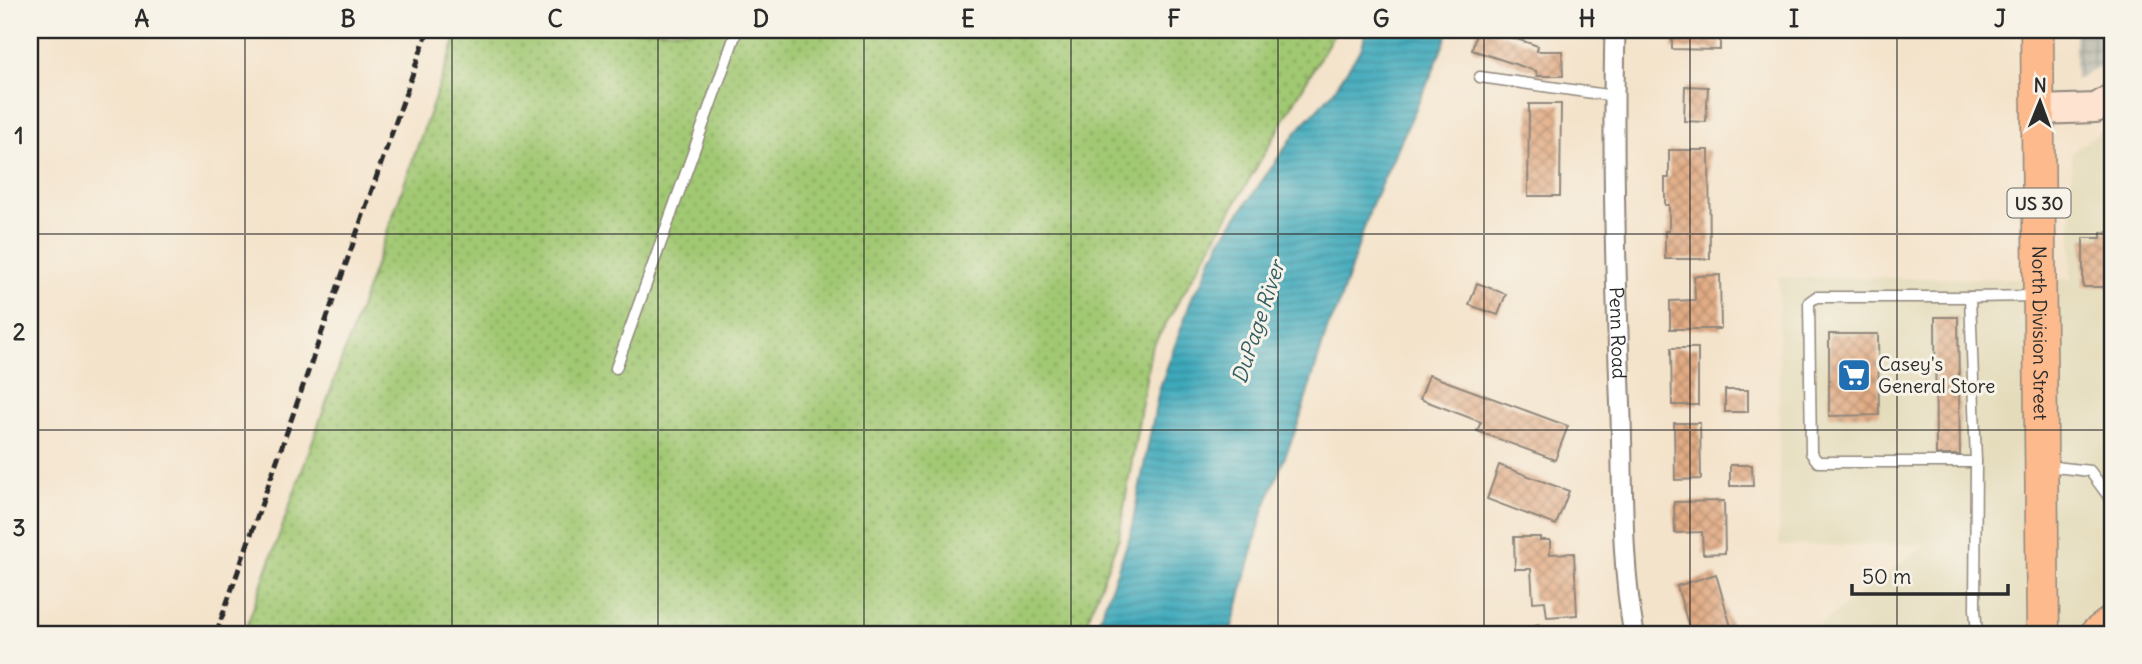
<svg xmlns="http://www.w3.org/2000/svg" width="2142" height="664" viewBox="0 0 2142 664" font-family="Delius,sans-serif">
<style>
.built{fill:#e4dbba}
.industrial{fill:url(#industrial-grid)}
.grass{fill:url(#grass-dots);stroke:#667a4e;stroke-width:2}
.water{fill:url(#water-rules);stroke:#346a73;stroke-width:2}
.building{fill:url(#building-cross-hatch)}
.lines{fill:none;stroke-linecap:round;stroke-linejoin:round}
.service-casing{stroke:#90877b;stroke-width:13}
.minor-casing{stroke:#90877b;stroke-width:23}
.secondary-casing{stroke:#90877b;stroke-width:32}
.primary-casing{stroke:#90877b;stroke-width:35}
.service{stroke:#fff;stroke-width:10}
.minor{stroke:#fff;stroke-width:19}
.secondary{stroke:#fee3d1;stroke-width:28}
.primary{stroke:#fcba8d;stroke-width:32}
.rail{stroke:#2b2b2b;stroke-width:5;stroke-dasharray:10 5;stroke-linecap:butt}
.grid{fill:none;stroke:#2b2b2b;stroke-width:2;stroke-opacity:0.55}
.labels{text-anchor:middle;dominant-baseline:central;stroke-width:6;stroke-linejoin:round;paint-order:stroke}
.shield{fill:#f7f3e8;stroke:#686764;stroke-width:2}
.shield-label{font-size:18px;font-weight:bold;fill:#2b2b2b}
.street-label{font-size:19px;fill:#2b2b2b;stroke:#f7f3e8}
.poi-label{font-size:19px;fill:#2b2b2b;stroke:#f7f3e8;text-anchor:start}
.water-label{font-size:21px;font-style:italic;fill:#325d65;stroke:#f7f3e8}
.neatline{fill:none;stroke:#2b2b2b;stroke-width:2.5}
.grid-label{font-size:23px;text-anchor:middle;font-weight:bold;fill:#2b2b2b}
</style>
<defs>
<pattern id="industrial-grid" width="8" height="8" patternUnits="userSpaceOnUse" patternTransform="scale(1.75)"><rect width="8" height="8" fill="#c6c5b8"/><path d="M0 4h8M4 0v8" fill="none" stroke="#aaa99e"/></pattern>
<pattern id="grass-dots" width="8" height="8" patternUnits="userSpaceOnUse" patternTransform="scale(1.75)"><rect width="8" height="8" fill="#a1c872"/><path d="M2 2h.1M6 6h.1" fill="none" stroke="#83a35e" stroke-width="1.8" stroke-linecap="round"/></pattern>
<pattern id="water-rules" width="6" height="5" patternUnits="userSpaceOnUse" patternTransform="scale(1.75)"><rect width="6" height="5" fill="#3ca9bb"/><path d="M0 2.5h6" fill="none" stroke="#338a98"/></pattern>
<pattern id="building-cross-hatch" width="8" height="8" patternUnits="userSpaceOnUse" patternTransform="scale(1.75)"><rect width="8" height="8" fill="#e2ac85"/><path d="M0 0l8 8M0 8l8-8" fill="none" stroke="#b78c6d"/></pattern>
</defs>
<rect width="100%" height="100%" fill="#f7f3e8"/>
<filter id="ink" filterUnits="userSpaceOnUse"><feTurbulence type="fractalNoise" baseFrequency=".0143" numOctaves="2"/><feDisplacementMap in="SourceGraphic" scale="14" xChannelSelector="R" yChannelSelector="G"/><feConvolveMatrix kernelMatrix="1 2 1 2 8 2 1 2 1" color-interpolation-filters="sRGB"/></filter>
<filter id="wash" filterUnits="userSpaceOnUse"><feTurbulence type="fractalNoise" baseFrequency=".00686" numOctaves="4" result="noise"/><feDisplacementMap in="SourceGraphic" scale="28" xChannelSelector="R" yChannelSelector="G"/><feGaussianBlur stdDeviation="1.57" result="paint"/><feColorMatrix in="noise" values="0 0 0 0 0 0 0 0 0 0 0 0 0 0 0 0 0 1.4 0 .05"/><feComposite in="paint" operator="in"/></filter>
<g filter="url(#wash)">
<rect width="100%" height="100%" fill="#f4e3cb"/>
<polygon class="built" points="2112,123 2112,634 1808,634 1926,544 1779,546 1779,277 2071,279 2072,152"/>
<polygon class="industrial" points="2075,30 2112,30 2112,60 2075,80"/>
<polygon class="grass" points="459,30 1336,30 1151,349 1119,537 1082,634 244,634"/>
<polygon class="water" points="1366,30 1449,30 1433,71 1372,204 1337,310 1328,327 1298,424 1264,509 1232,627 1228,634 1094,634 1130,536 1159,390 1193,295 1203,281 1210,260 1217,250 1220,241 1297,131 1333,92 1362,47"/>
<g id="blocks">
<g class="building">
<polygon points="1477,30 1489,30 1538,46 1537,51 1562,51 1563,76 1537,76 1536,71 1472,50"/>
<polygon points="1672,30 1720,30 1720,50 1672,49"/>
<polygon points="1685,86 1708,87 1706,122 1684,121"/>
<polygon points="1529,104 1561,104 1560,196 1528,196"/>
<polygon points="1669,150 1709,150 1710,259 1665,259 1665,231 1669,231 1669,205 1665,205 1665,178 1669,178"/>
<polygon points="2101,232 2111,232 2112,287 2083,287 2083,238 2101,238"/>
<polygon points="1720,275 1721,329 1670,329 1670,301 1695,300 1694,276"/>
<polygon points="1477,283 1506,294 1498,315 1469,305"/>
<polygon points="1935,317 1958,317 1960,455 1936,455"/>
<polygon points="1829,334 1878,334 1879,415 1829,416"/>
<polygon points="1671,348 1698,348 1698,405 1672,405"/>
<polygon points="1429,375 1568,426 1555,460 1477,431 1481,422 1420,399"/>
<rect x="1725" y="390" width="23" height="22"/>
<polygon points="1674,423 1700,423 1701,479 1675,480"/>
<polygon points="1499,465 1569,491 1556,525 1487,499"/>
<polygon points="1730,465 1752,465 1753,486 1730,486"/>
<polygon points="1724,501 1725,553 1703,554 1702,532 1675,533 1674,502"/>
<polygon points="1514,537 1540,537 1540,540 1550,540 1550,554 1574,553 1577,615 1547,617 1545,601 1533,602 1531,569 1515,569"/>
<polygon points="1716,574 1733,634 1691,634 1677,586"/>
</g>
</g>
</g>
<g filter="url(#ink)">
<use href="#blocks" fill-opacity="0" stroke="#90877b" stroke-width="2"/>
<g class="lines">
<g class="service-casing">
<g id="service">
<polyline points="1480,77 1614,96"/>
<polyline points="1970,297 1816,297 1809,302 1811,453 1818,462 1976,462"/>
<polyline points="616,368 737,30"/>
<polyline points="2046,466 2090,471 2112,501"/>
<polyline points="1533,634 1538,630"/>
<polyline points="1977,634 1975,609 1976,462 1970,297 2035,296"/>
</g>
</g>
<g class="minor-casing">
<g id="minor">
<path id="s1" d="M1615,30C1612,159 1616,288 1621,417C1623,489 1621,563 1634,634"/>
</g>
</g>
<g class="secondary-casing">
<polyline id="secondary" points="2038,110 2096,108 2112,98"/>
</g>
<g class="primary-casing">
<g id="primary">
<path id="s2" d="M2037,30L2043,634"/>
<polyline points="2096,634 2112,622"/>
</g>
</g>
<use href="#service" class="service"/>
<use href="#minor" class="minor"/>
<use href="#secondary" class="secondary"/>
<use href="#primary" class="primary"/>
<polyline class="rail" points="216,634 428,30"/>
</g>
</g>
<path class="grid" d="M245,30V634M452,30V634M658,30V634M864,30V634M1071,30V634M1278,30V634M1484,30V634M1690,30V634M1897,30V634M30,234H2112M30,430H2112"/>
<defs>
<g id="supermarket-square" transform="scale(1.75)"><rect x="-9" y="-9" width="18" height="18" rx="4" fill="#1f6fb2" stroke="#f7f3e8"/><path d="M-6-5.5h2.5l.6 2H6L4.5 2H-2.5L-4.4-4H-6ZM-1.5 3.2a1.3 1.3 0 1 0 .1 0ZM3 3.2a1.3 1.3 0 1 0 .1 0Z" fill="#fff"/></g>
</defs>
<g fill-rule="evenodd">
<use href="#supermarket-square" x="1854" y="375"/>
</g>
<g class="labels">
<rect class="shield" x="2007.5" y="188.5" width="63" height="29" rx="5"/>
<g class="shield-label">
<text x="2039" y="203">US 30</text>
</g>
<g class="street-label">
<text stroke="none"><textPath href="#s1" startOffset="303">Penn Road</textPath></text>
<text stroke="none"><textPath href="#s2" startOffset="303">North Division Street</textPath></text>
</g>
<g class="poi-label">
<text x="1878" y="364">Casey's<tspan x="1878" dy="22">General Store</tspan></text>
</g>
<g class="water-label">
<text transform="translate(1258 322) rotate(-72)">DuPage River</text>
</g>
</g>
<rect width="2142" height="664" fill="none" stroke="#f7f3e8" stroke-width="77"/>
<g transform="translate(2040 102) rotate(1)" stroke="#f7f3e8" stroke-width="5" paint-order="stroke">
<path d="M0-5L12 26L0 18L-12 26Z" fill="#2b2b2b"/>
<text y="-10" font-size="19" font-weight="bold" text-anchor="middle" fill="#2b2b2b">N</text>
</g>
<path d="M1852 584v10h156v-10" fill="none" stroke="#2b2b2b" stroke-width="3.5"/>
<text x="1862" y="584" font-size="21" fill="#2b2b2b" stroke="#f7f3e8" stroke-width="5" paint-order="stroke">50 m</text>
<rect x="38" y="38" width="2066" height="588" class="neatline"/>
<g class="grid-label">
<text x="142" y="27">A</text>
<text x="348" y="27">B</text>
<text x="555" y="27">C</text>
<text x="761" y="27">D</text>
<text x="968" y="27">E</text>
<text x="1174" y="27">F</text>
<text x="1381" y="27">G</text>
<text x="1587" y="27">H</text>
<text x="1794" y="27">I</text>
<text x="2000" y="27">J</text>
<text x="19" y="144">1</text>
<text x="19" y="340">2</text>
<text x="19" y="536">3</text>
</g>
</svg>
